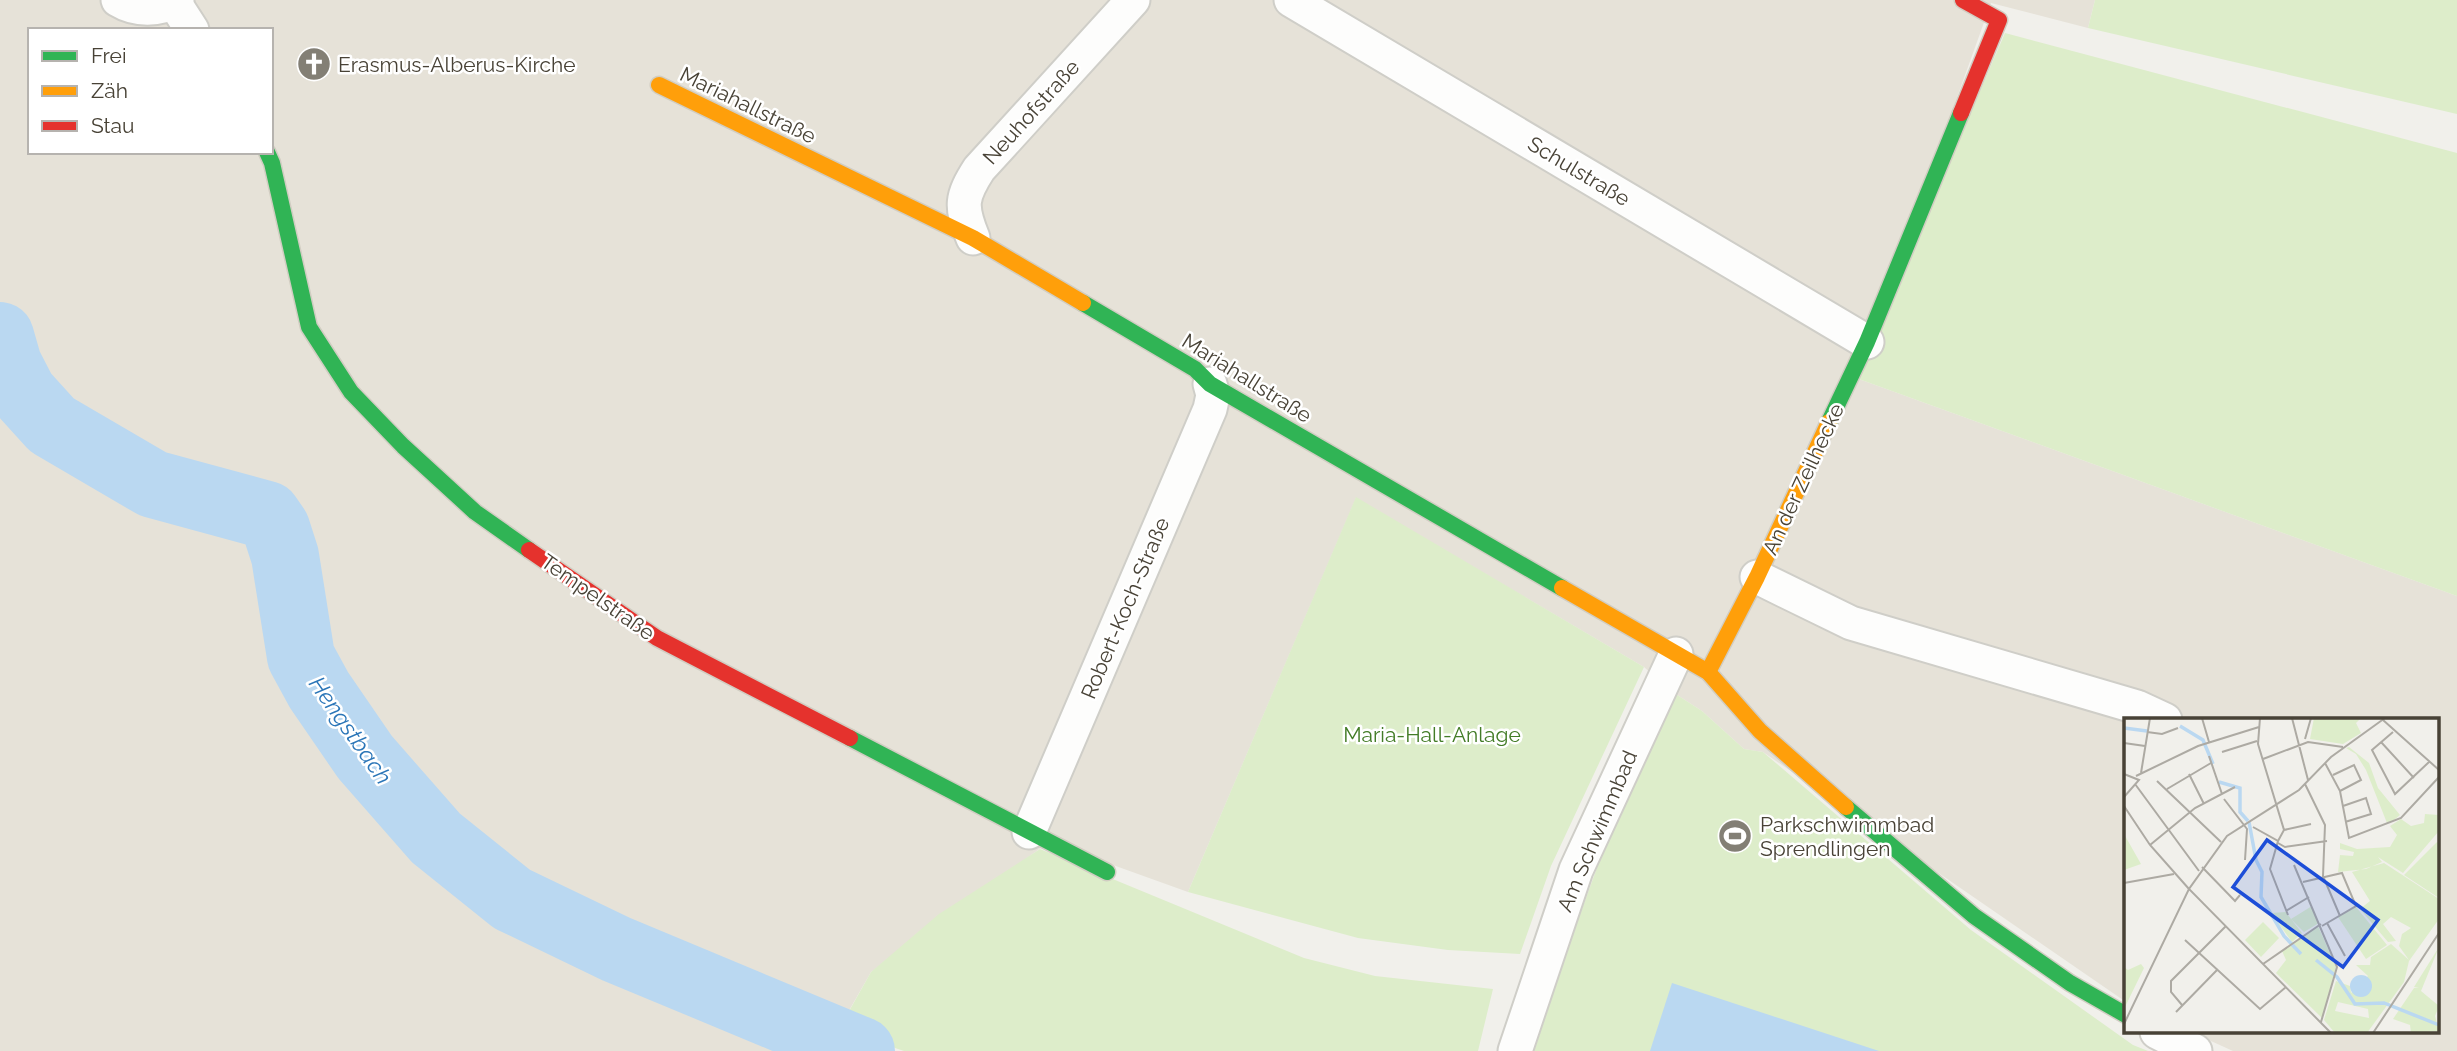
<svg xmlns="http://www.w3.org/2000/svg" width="2457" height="1051" viewBox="0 0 2457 1051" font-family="Raleway,sans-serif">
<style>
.residential{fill:#e6e2d8;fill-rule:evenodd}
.green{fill:#ddedca}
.water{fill:#bad8f1}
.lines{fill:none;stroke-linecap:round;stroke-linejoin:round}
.river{stroke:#bad8f1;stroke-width:68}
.street-casing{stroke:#cfcec8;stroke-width:37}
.fast-casing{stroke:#d1cdc2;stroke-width:19}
.slow-casing{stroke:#d1cdc2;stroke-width:19}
.jam-casing{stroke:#d1cdc2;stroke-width:19}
.street{stroke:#fdfdfc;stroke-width:33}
.fast{stroke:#30b455;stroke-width:16}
.slow{stroke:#ff9f0a;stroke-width:16}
.jam{stroke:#e5322d;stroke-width:16}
.labels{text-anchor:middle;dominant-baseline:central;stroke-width:5;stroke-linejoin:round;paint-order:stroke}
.poi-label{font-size:21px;fill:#484236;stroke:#fff;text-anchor:start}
.street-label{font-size:21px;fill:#484236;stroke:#fff}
.park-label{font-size:21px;fill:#437c27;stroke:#fff}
.water-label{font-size:23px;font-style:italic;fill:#2b76b8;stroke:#fff}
.inset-river{fill:none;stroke:#bad8f1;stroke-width:3.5}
.inset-road{fill:none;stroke:#adaaa3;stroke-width:2}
.view{fill:#1d4ed8;fill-opacity:0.15;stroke:#1d4ed8;stroke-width:3.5}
.inset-edge{fill:none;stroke:#484236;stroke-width:3.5}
</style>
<rect width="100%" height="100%" fill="#f1f0eb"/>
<path class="residential" d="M0,0H2095L2088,28L1991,3L1856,378L2457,596V1051H2233L2191,1032H2438V720H2126V1002L1763,752L1744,749L1702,711L1671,691L1644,667L1356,498L1188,892L1049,842L871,972L835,1035L830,1051H0ZM30,30H271V152H30Z"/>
<g class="green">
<polygon points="2095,0 2457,0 2457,114 2088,28"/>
<polygon points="2005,33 2457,153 2457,596 1856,378"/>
<polygon points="1356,497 1644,667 1551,866 1520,954 1448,950 1358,938 1188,892"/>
<polygon points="1671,691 1702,711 1744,749 1763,752 1971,930 2133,1045 2148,1051 1534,1051 1578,920 1652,716"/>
<polygon points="1040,849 1304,958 1375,976 1493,989 1478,1051 904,1051 839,1029 871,972 939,914"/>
</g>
<polygon class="water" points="1672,983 1879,1051 1650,1051"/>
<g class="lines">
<polyline class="river" points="0,336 8,364 23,393 52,425 153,484 267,515 276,528 285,556 301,657 319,690 365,757 436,838 512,899 616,949 861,1051"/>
<g class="street-casing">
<g id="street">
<path d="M118,0C136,11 159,11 177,0"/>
<polyline points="1291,0 1867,342"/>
<polyline points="174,2 192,30"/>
<path d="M973,238C960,206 961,197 979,169L1133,0"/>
<polyline points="1757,577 1851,623 2137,707 2165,720"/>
<polyline points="1029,832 1210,409 1213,395 1210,384"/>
<polyline points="2157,1032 2195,1051"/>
<polyline points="1515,1051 1576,870 1676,654"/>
</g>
</g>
<g class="fast-casing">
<g id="fast">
<polyline points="267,152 272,163 309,327 351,392 403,446 475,512 529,550"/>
<polyline points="1083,303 1195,369 1210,384 1562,588"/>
<polyline points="1829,422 1867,342 1961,113"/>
<polyline points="850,738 1107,872"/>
<polyline points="1846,807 1974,916 2070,983 2126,1015"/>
</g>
</g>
<g class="slow-casing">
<g id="slow">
<polyline points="659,85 973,238 1083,303"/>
<polyline points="1562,588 1708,672 1760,731 1846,807"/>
<polyline points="1708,672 1757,577 1829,422"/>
</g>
</g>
<g class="jam-casing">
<g id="jam">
<polyline points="1961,113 1999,20 1963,0"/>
<polyline points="529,550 657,638 850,738"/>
</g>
</g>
<use href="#street" class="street"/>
<use href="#fast" class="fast"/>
<use href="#slow" class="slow"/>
<use href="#jam" class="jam"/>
</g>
<defs>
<g id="church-disc" transform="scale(1.75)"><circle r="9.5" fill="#837f75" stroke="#fff"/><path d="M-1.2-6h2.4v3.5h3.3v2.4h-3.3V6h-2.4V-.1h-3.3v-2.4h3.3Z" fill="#fff"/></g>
<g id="stadium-disc" transform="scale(1.75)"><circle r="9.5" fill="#837f75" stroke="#fff"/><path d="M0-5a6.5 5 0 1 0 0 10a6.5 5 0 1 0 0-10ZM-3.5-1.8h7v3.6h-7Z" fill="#fff"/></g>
</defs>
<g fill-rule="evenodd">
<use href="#church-disc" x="314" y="64"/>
<use href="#stadium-disc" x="1735" y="836"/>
</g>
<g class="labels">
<g class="poi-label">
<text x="338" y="64">Erasmus-Alberus-Kirche</text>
<text x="1760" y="824">Parkschwimmbad<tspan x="1760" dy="24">Sprendlingen</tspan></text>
</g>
<g class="street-label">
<text transform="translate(748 105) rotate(26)">Mariahallstraße</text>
<text transform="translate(1031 112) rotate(-48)">Neuhofstraße</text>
<text transform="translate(1579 171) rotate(31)">Schulstraße</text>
<text transform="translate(1247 378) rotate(32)">Mariahallstraße</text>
<text transform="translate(1803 479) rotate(-65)">An der Zeilhecke</text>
<text transform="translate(598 597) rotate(35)">Tempelstraße</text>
<text transform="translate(1125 608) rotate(-67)">Robert-Koch-Straße</text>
<text transform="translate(1597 831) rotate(-67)">Am Schwimmbad</text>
</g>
<g class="park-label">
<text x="1432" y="734">Maria-Hall-Anlage</text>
</g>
<g class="water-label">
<text transform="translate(351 730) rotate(55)">Hengstbach</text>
</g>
</g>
<g transform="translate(2124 718)">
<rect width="315" height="315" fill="#f1f0eb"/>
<path d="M190,0H237L232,5L237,15L219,26L186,21ZM225,29L245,45L254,70L276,97L270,102L263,105L242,52L232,36L222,30ZM301,96L315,97V113L279,155L254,139L258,144L242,151L214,154L216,137L229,138L230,134L216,131V125L233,131L266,129L273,117L266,108L277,101L287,108L300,105ZM0,116L17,146L0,152ZM313,124L315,125V180L280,157ZM260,145L315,181V201L285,243L280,264L243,315H211L200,302L212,263L226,268L227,275L244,258L232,247H246L247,239L267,226L285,242L275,228L278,216L287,210L267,199L259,206L272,223L264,224L236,191L246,183L228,154ZM214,284L244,291L245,300L211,293ZM188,188L195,205L180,214L167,201L178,215L168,224L147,195L162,194L167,201ZM232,189L263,227L242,241L214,199ZM139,204L155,220L137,239L121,222ZM194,208L212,249L198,300L152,255L162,242L158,233ZM315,229L297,273L315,288L311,298L315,313L287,315L286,307L269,301L290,270H295L290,269ZM17,246L20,250L0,291V249L4,252Z" fill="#ddedca" fill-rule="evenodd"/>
<path d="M226 268a11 11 0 1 1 22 0a11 11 0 1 1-22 0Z" fill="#bad8f1"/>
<path class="inset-river" d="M56,8L79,22L89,46M0,10L23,13M95,64L116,70V94L124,103M125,104L132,142L138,154L137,179L160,218L177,236M192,242L213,259L231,286L260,285L315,307"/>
<path class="inset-road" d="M78,0L85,24M136,0L134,26L160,112L154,123M168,0L184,62M259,2L315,52M23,14L38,16L54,10M269,14L248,32L271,76L305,44M181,21L187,0M257,24L290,60M0,25L21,28M98,34L133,23M85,38L98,76M139,41L184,24L219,29M201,45L216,73L225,120L277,100L315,59M17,55L26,0M0,56L15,62L0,79M65,56L80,86M209,57L230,47L237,62L216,73M12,58L74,28L135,9M33,63L97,124M11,66L75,153M181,66L201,107L199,158L216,198M43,71L87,45M100,81L123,111L121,142M0,88L26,127L65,171L0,306M219,88L242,80L247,96L221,104M129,109L154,123L146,151L164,197M160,112L187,106M154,125L161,129L203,123M26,127L71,90L111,69M170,147L213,249L197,304M78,149L111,183L116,177M179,164L218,155L232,188L198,208M0,165L50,156M162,193L185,179M203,205L221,238M61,222L136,291L162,269M139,246L197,206M58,287L47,274V263L102,208M52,294L94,251M207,315L65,171L103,118L175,72L207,39L261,0M249,315L315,215"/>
<path class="view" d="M143,122L254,202L219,249L109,169Z"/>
<rect width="315" height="315" class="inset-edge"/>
</g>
<rect x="28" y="28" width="245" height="126" fill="#ffffff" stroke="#b6b3af" stroke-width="2"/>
<rect x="42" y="51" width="35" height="10" fill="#30b455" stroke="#b6b3af" stroke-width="2"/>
<text x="91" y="63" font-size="21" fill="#484236">Frei</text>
<rect x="42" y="86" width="35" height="10" fill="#ff9f0a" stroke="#b6b3af" stroke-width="2"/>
<text x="91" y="98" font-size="21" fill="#484236">Zäh</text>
<rect x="42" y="121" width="35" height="10" fill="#e5322d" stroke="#b6b3af" stroke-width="2"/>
<text x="91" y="133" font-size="21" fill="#484236">Stau</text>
</svg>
